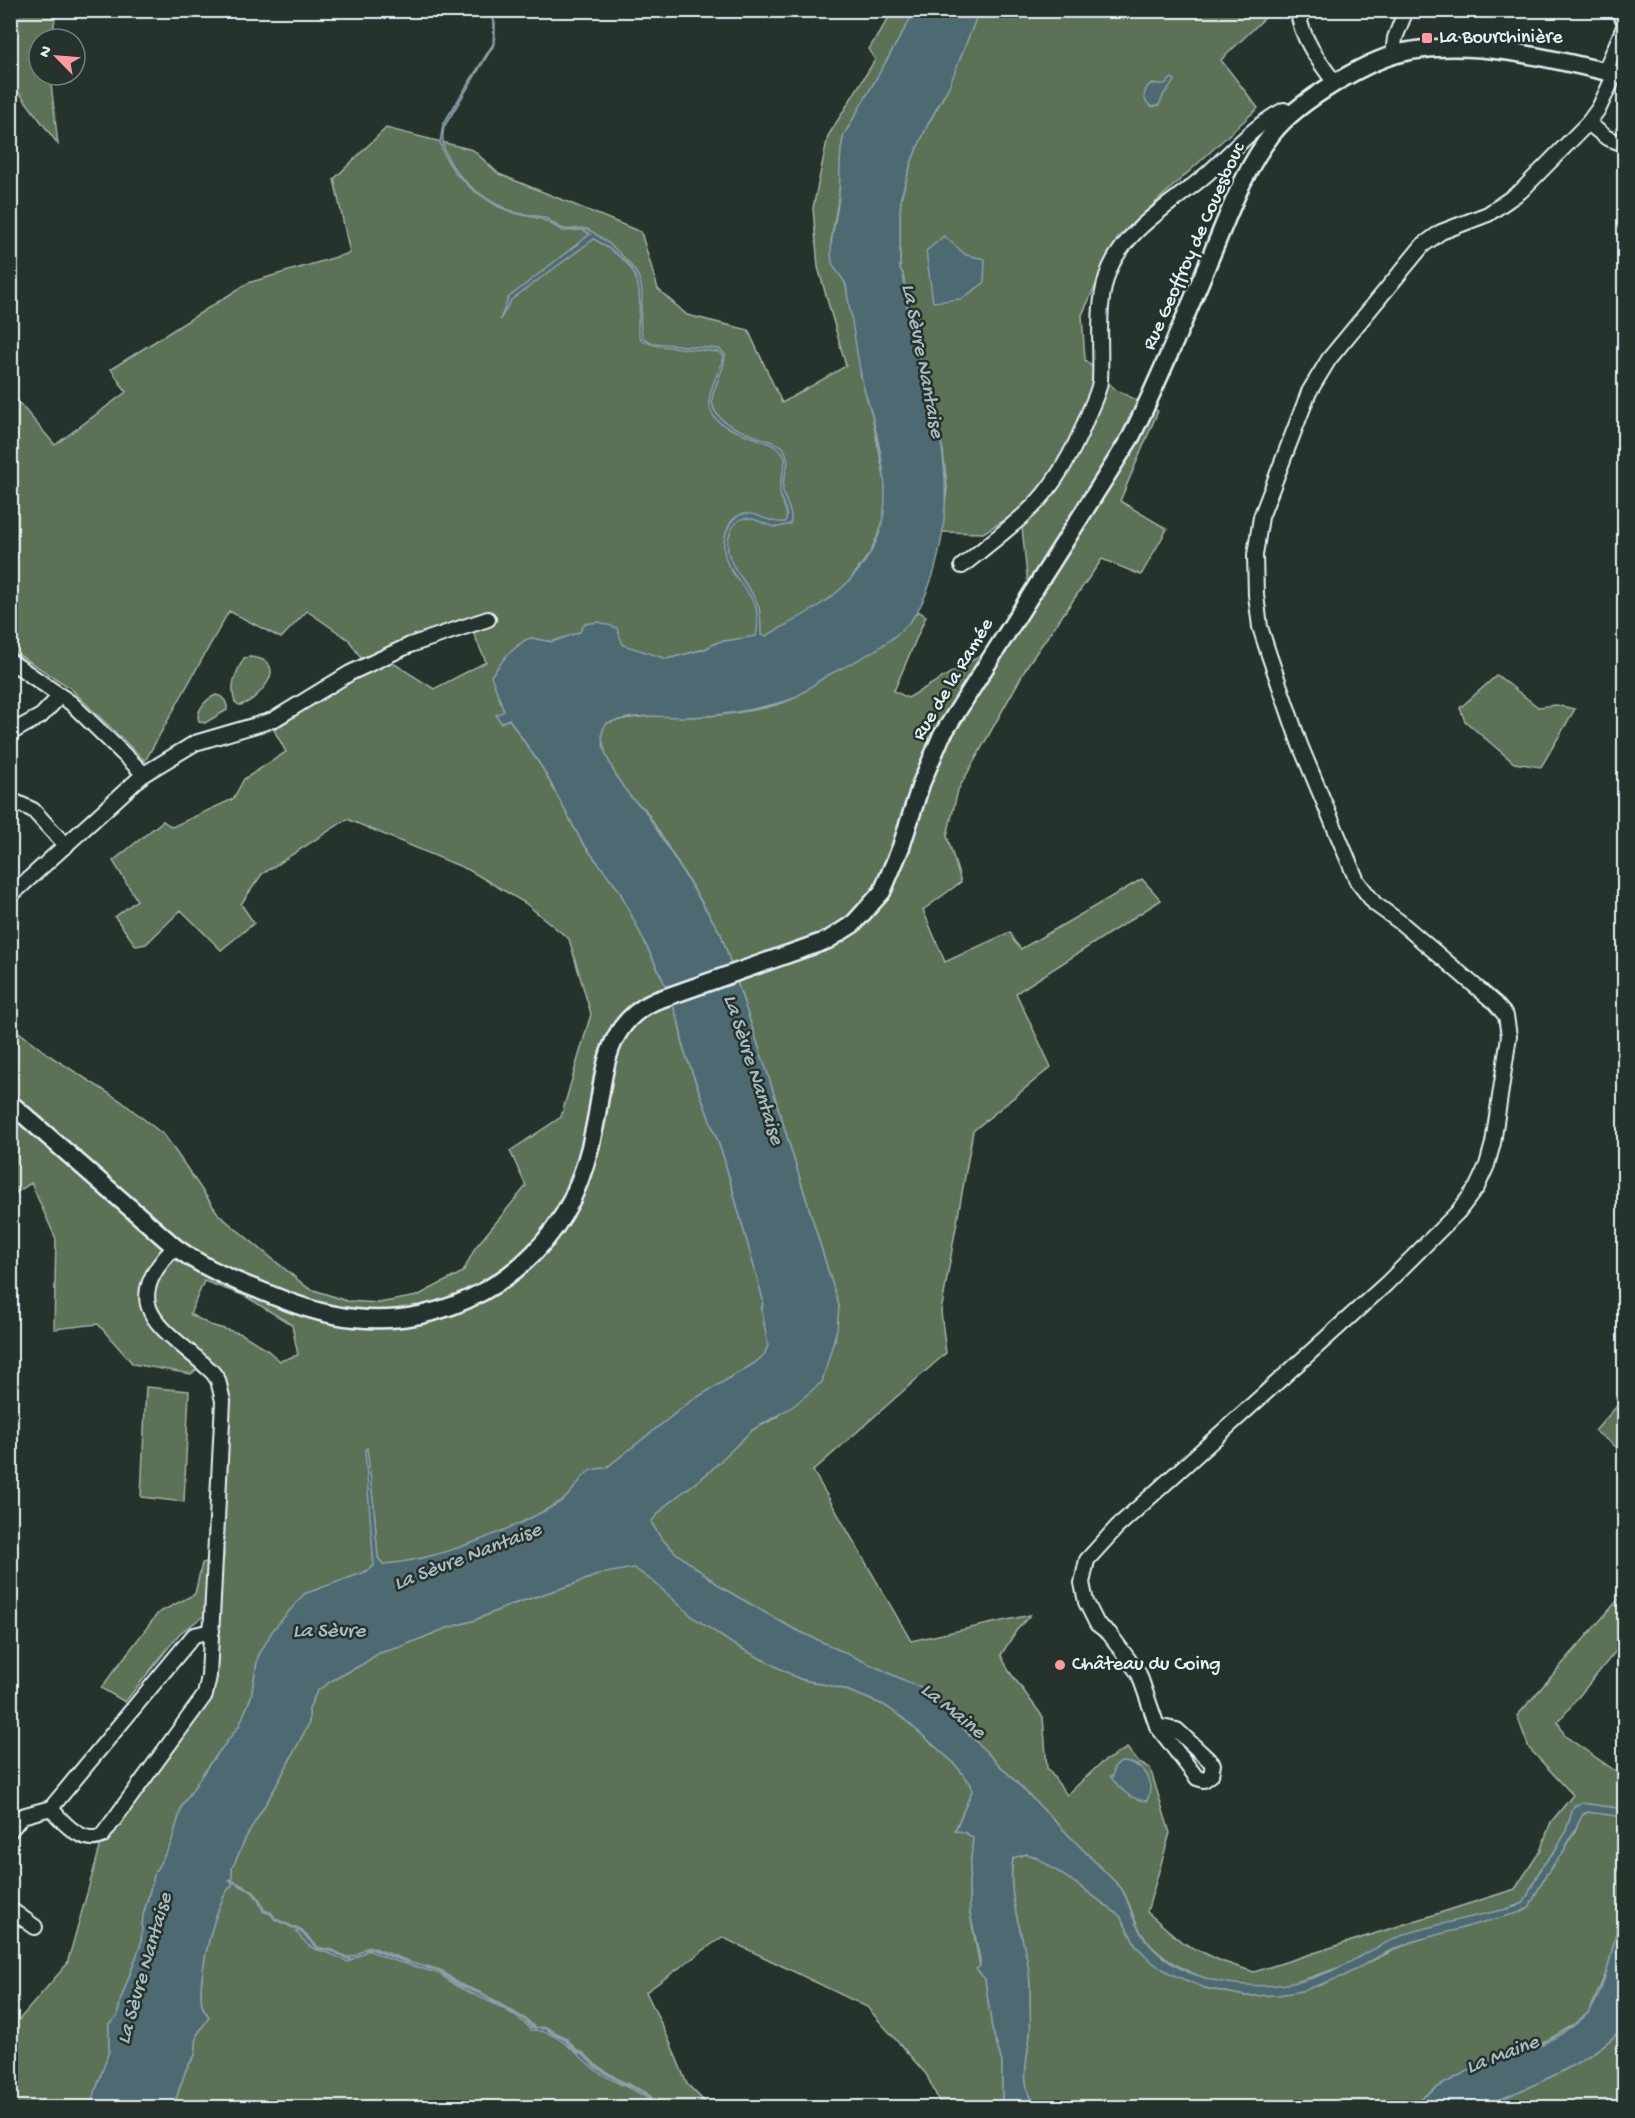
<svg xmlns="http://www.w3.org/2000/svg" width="1635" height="2118" viewBox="0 0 1635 2118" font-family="'Gochi Hand',sans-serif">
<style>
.green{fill:#5b7257;stroke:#a2b2a8;stroke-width:1.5;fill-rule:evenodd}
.water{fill:#4d6a73;stroke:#8ba0a8;stroke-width:1.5}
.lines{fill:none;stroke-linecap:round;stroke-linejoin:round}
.stream{stroke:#8ba0a8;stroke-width:3}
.minor-casing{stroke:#e8f1f8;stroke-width:18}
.major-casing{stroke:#e8f1f8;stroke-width:21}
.minor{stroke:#26332d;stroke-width:14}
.major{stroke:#26332d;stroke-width:16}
.poi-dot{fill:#ff9aa2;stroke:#26332d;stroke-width:2}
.labels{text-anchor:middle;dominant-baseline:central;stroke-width:5;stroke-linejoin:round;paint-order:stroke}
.poi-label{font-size:20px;fill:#e8f1f8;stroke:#26332d;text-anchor:start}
.street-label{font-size:20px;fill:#e8f1f8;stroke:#26332d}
.water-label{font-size:21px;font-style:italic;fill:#aabbc3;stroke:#26332d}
</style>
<rect width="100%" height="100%" fill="#26332d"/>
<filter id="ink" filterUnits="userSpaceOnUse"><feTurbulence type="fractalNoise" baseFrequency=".0167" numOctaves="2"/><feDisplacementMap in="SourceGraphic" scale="12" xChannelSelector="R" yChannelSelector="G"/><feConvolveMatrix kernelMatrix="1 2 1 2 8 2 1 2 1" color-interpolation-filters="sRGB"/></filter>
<g filter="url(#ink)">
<g class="green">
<polygon points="11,10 56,11 52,39 39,39 39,75 50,75 58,144 11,82"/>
<path d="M893,11H915L844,135L841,150L839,195L831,241L846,286L856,335L861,377L872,415L885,481L886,501L882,526L870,553L851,579L832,599L815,610L766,636L718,642L705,649L667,659L580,632L552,642L531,638L518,645L492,676L504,711L501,722L509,719L543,769L582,842L619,890L668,990L679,1023L684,1050L723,1155L763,1299L762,1311L768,1346L764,1355L755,1363L691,1401L606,1468C602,1469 596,1468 593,1470C580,1478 573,1495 560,1502C513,1530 437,1561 383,1564L378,1558L374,1508L366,1449L374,1566L273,1630L258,1657L251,1697L239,1727L208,1766L182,1806L171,1844L155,1872L143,1916L141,1944L121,1999L117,2017L109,2024V2051L90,2108L11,2107V2029L67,1964L101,1844L210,1694L218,1606L180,1633L125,1702L101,1688L158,1613L195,1594L202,1563L224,1557L223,1544L227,1400L213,1364L197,1369L191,1374L133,1364L98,1324L54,1329L56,1239L31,1183L11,1196V1026L50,1056L121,1101L165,1136L219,1215L308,1288L347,1301L379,1303L417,1296L463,1272L475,1248L526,1186L510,1151L561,1117L591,1014L569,939L525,903L469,870L347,819L262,874L241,904L254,923L221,950L181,910L146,944L136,946L115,917L137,900L113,861L163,821L172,827L233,799L244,779L286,752L274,730L351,679L390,661L434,689L486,662L468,621L361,658L349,640L307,611L281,638L229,611L145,761L69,687L11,650L10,392L55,445L126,392L111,369L248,283L350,253L334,179L386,128L473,150L499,174L641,232L658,289L687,315L748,330L782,403L846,366L818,267L813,208L828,136L875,60L869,49ZM204,1281L245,1296L292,1325L298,1355L280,1361L266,1349L242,1334L210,1325L190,1314Z"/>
<path d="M979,11H1272L1221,60L1258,108L1118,237L1082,315L1085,360L1116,390L1158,411L1120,501L1167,529L1141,575L1102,559L1029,663L958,790L947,836L961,882L923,910L945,962L1010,932L1014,941L1021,949L1142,879L1161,900L1016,993L1051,1067L973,1131L941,1312L946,1353L813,1471L911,1641L1030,1615L1016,1631L1001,1655L1009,1671L1043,1717L1047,1768L1067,1795L1101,1763L1127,1748L1139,1763L1150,1768L1170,1833L1147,1912L1183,1943L1221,1961L1254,1972L1515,1889L1540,1851L1551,1822L1573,1795L1529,1748L1517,1716L1624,1593V1641L1558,1722L1565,1736L1624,1777V1809L1581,1803L1574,1806L1565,1834L1556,1849L1541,1868L1524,1903L1306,1979C1296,1982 1285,1986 1275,1987C1232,1992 1166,1972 1142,1934C1132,1920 1131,1902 1121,1888L925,1690L792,1628L724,1589L676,1553L661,1538L651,1522L666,1505L708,1473L752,1430L778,1417L835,1340L839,1306L769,1078L721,934L645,809C639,805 634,801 630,796C619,783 591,738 607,723C645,711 681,719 720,715C738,713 776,707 792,699C804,693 813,682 825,676C860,658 893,643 918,611L926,616L894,691L908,698L988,651L1028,586L1022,527L1035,493L1013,515L983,533L942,532L947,487L943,451L928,384L912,335L903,274L900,269V213L901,198L912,160L927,126L945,94Z"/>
<path d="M250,657C296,661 254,705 239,705L235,702C229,685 236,673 244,658Z"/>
<polygon points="1497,675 1538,707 1556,705 1575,709 1541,767 1514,763 1465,721 1460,708"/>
<path d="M216,695C223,696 228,703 227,710L205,723L199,722C195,711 206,699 216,695Z"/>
<polygon points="146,1387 189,1391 184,1502 141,1497"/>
<polygon points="1624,1398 1624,1453 1595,1431"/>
<path d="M624,1568H634L654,1582L693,1617L733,1644L800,1679L844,1689L884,1705L903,1718L954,1763L971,1784L972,1791L955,1830L964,1832L973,1838L969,1883L970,1913L980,1966L985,1979L992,2028L1002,2062V2107H942L926,2074L867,2007L722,1937L646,1992L670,2042L687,2084L710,2107L173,2108L186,2069L195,2055L197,2035L209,2017C207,2013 203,2010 202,2005C196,1984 215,1899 232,1885V1868L235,1862L246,1837L275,1788L309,1723V1708L317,1691L333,1680L361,1665L379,1653L400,1647L444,1629L475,1620L510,1605L574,1584L600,1574Z"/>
<path d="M1588,1812L1624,1817V1899L1608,1968L1590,2011L1572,2026L1522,2055L1503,2059L1494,2057L1440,2086L1408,2107H1038C1017,2085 1028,2060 1030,2033C1031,2022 1030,2011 1030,2000C1030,1991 1030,1982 1029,1972C1024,1934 1006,1898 1013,1858L1019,1855L1030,1854L1058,1870L1120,1916L1137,1947L1205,1988L1246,1996L1278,1995L1321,1985L1411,1942L1529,1907L1545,1876L1563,1852L1575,1831L1581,1816Z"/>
<path d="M1624,2026V2107L1480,2108C1525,2089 1593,2063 1624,2026Z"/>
</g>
<g class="water">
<path d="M489,11H491L495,23V43L444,127C435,166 484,203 518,213C527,215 537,215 545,218C552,221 557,228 565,229C572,231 579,226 587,229C603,237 626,257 635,271C650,292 635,316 643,338L653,343L719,349L725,354C726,368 716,381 713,394C705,428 761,435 782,446C795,465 781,473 783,492C785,502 794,513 790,524C786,525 781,527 777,527C766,526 751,515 741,519C735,522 732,528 730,533C718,564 752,582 759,608C761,616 761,627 761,635L766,636C810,612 852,592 875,544C894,504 882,455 872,415C868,401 863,388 861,375C856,350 853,324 848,299C847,294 847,289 846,285C843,277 834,270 832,262C828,239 838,217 839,194C841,174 838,154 844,135L915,11H979L950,84L927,126L912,160L901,197L900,213V269L903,274C906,295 907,317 913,337C917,353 924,368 928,384C946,447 953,508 934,572C928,590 921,609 908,624C887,646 859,660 832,673C816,680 804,696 786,701C753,710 718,717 684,717C653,717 639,713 607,723C591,738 619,783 630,796C634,801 639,805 644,809L721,934L769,1078L839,1306L837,1329L822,1382L792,1407L752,1430L708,1473L666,1505L651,1522L661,1538L676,1553L724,1589L792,1628L925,1690L1121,1888C1128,1899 1130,1910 1135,1922C1140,1934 1150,1946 1159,1954C1176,1969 1201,1978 1222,1982C1269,1990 1303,1986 1346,1964C1368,1953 1389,1939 1412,1932C1446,1922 1481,1915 1515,1907L1524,1903L1541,1868L1556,1849L1565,1834L1574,1806L1581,1803L1624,1809V1817L1588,1812L1583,1814L1563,1852L1545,1876L1529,1907L1521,1912L1411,1942L1383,1954L1344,1976L1302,1991L1278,1995L1246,1996L1205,1988L1171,1974L1153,1963L1137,1947L1120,1916L1083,1888L1034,1856L1026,1854L1013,1858C1006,1898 1024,1934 1029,1972C1030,1982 1030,1991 1030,2000C1030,2011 1031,2022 1030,2033C1028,2060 1017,2085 1038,2107H1002V2062L992,2028L985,1979L976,1969L980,1966V1958L970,1913L969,1883L973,1838L964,1832L955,1831L972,1791L971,1784L954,1763L903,1718L884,1705L844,1689L800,1679L733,1644L693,1617L654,1582L634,1568L600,1574L574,1584L510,1605L475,1620L444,1629L400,1647L379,1653L361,1665L333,1680L317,1691L309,1708V1723L275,1788L246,1837L235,1862L232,1868V1885C215,1899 196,1984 202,2005C203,2010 207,2013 209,2017L197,2035L195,2055L186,2069L173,2107L90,2108L109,2051V2024L117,2017L121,1999L141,1944L143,1916L155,1872L171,1844L182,1806L208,1766L239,1726L251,1697L258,1657L273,1630L304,1594L368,1571L374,1566L365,1452L367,1447L374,1508L378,1558L383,1564C436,1561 515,1529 560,1502C572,1495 578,1480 588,1472C593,1468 600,1469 606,1468L691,1401L755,1363L764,1355L768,1346L762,1311L763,1299L723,1155L684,1050L679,1023L668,990L619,890L582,842L543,769L509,719L501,723L496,715L504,711L491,676L507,655L525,640L531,638L552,642L580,632L584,624L599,622L617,628L623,645L667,659L705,649L718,642L756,636C758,628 758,616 756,608C748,582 715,569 726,533C729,525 732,518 740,515C754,509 770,525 785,522C790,513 781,503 780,493C779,481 785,470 785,458C773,430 702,440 710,395C712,383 719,371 723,360V355L719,352L659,346L642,341C636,332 638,324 639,314C643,271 628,260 594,239L511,300L500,320L508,298L590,234L583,230L563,231L542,219L514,213L497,206L473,190L455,173L445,157L440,143L443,124L493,44L494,25Z"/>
<path d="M1172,78L1175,80L1164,94L1159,105L1152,107C1142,100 1142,93 1150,84H1165Z"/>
<polygon points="944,236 966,255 985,259 984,283 961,299 933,302 926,251"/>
<path d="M1121,1762C1144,1762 1156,1779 1147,1801C1130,1800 1120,1789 1110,1776H1113L1114,1767Z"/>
<path d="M1624,1899V2026C1598,2057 1542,2082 1503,2098C1495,2101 1486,2107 1477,2108C1455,2110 1431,2108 1408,2107L1440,2086L1494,2057C1512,2062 1527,2053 1542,2045C1557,2037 1576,2026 1588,2013C1607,1991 1616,1929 1624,1899Z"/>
<path d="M300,1931L318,1948L332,1950L346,1958L356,1955L367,1947L391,1957L439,1971L456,1984L481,1994L525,2020L531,2027L545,2028L552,2034L563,2038L575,2051L582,2054L594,2066L621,2083L642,2092L655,2102L669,2107C656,2107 649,2098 637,2092C622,2085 605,2078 592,2067C574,2052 557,2030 531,2030L526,2024L503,2008L456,1986L440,1974L389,1959L368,1950L348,1962L331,1954L315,1949L309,1946L296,1932Z"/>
</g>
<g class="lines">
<g class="stream">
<polyline points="230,1880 252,1891 258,1898 264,1911 271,1913 275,1919 301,1931 318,1948 333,1951 350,1959"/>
<polyline points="366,1950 369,1947 409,1962"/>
<polyline points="427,1967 441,1971 458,1984 480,1993 526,2020 535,2028"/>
<polyline points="542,2028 546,2028 565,2038 577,2051 584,2054 595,2065 618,2080 644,2092 656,2102 670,2108"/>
</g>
<g class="minor-casing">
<g id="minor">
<path d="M1298,10C1300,37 1320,63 1335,83"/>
<polyline points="1617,10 1624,20"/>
<polyline points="1393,55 1395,38 1406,10"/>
<polyline points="1605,71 1624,27"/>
<polyline points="1588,123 1607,138 1624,144"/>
<path d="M962,566C983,549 1005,532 1025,514C1053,490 1075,449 1088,415C1092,404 1099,392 1100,381C1102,344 1095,303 1110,268C1128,227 1175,202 1207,174C1232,152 1254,125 1284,110L1290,113"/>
<polyline points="10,661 71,703 144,774"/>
<polyline points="10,733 41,716 60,696"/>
<polyline points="11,800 33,810 66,846"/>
<polyline points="10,896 144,774 195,743 273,720 350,673 410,645 488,619"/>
<polyline points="1157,1726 1177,1730 1213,1764 1211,1775 1204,1780 1197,1778 1157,1726 1139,1674 1109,1633 1097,1624 1086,1602 1082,1583 1087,1560 1117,1527 1386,1284 1458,1212 1477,1187 1487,1165 1493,1143 1509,1036 1506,1016 1495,1003 1400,922 1375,904 1357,881 1300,745 1269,655 1260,627 1256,595 1255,555 1261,517 1309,392 1329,359 1423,245 1441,232 1488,214 1521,191 1588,123 1599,108 1615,74"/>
<polyline points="51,1808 194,1635 212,1631"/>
<path d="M10,1831L22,1816L51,1808C62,1822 83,1845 102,1836L205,1695L209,1676L223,1401L218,1380L213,1373C171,1331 111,1310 175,1247"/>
<polyline points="10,1909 35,1927"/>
</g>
</g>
<g class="major-casing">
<path id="major" d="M10,1103L175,1247C201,1266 229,1279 259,1290C290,1303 321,1315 355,1318C443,1328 533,1279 572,1199C583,1175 590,1151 595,1125C605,1077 602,1025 655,1001L828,940L853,924L882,892L901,847L921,784L941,737L1131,437C1161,376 1187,313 1213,251C1230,211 1245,168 1272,134C1297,102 1370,57 1410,51C1479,39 1557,60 1624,76"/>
</g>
<use href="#minor" class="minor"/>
<use href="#major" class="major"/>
</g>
</g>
<g class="poi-dot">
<rect x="1421" y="32" width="12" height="12" rx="3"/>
<circle cx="1060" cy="1665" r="6"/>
</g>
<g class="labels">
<g class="poi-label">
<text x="1439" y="38">La Bourchinière</text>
<text x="1072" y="1665">Château du Coing</text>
</g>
<g class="street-label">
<text transform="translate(1195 247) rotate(-66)">Rue Geoffroy de Couesbouc</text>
<text transform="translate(954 680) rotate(-59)">Rue de la Ramée</text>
</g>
<g class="water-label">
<text transform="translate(921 361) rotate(79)">La Sèvre Nantaise</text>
<text transform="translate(752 1070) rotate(72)">La Sèvre Nantaise</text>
<text transform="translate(468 1558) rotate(-21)">La Sèvre Nantaise</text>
<text x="329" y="1632">La Sèvre</text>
<text transform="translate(952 1712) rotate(39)">La Maine</text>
<text transform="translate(146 1969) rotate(-74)">La Sèvre Nantaise</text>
<text transform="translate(1503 2056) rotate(-21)">La Maine</text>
</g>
</g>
<rect width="1635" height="2118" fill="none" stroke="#26332d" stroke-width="36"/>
<rect x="18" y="18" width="1599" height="2082" fill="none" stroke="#e8f1f8" stroke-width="2" filter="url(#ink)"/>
<g transform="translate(57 57) rotate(295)"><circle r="28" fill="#26332d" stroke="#747f7e" stroke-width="1.5"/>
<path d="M0-4.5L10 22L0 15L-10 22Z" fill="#ff9aa2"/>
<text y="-9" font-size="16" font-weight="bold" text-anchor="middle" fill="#e8f1f8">N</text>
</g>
</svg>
